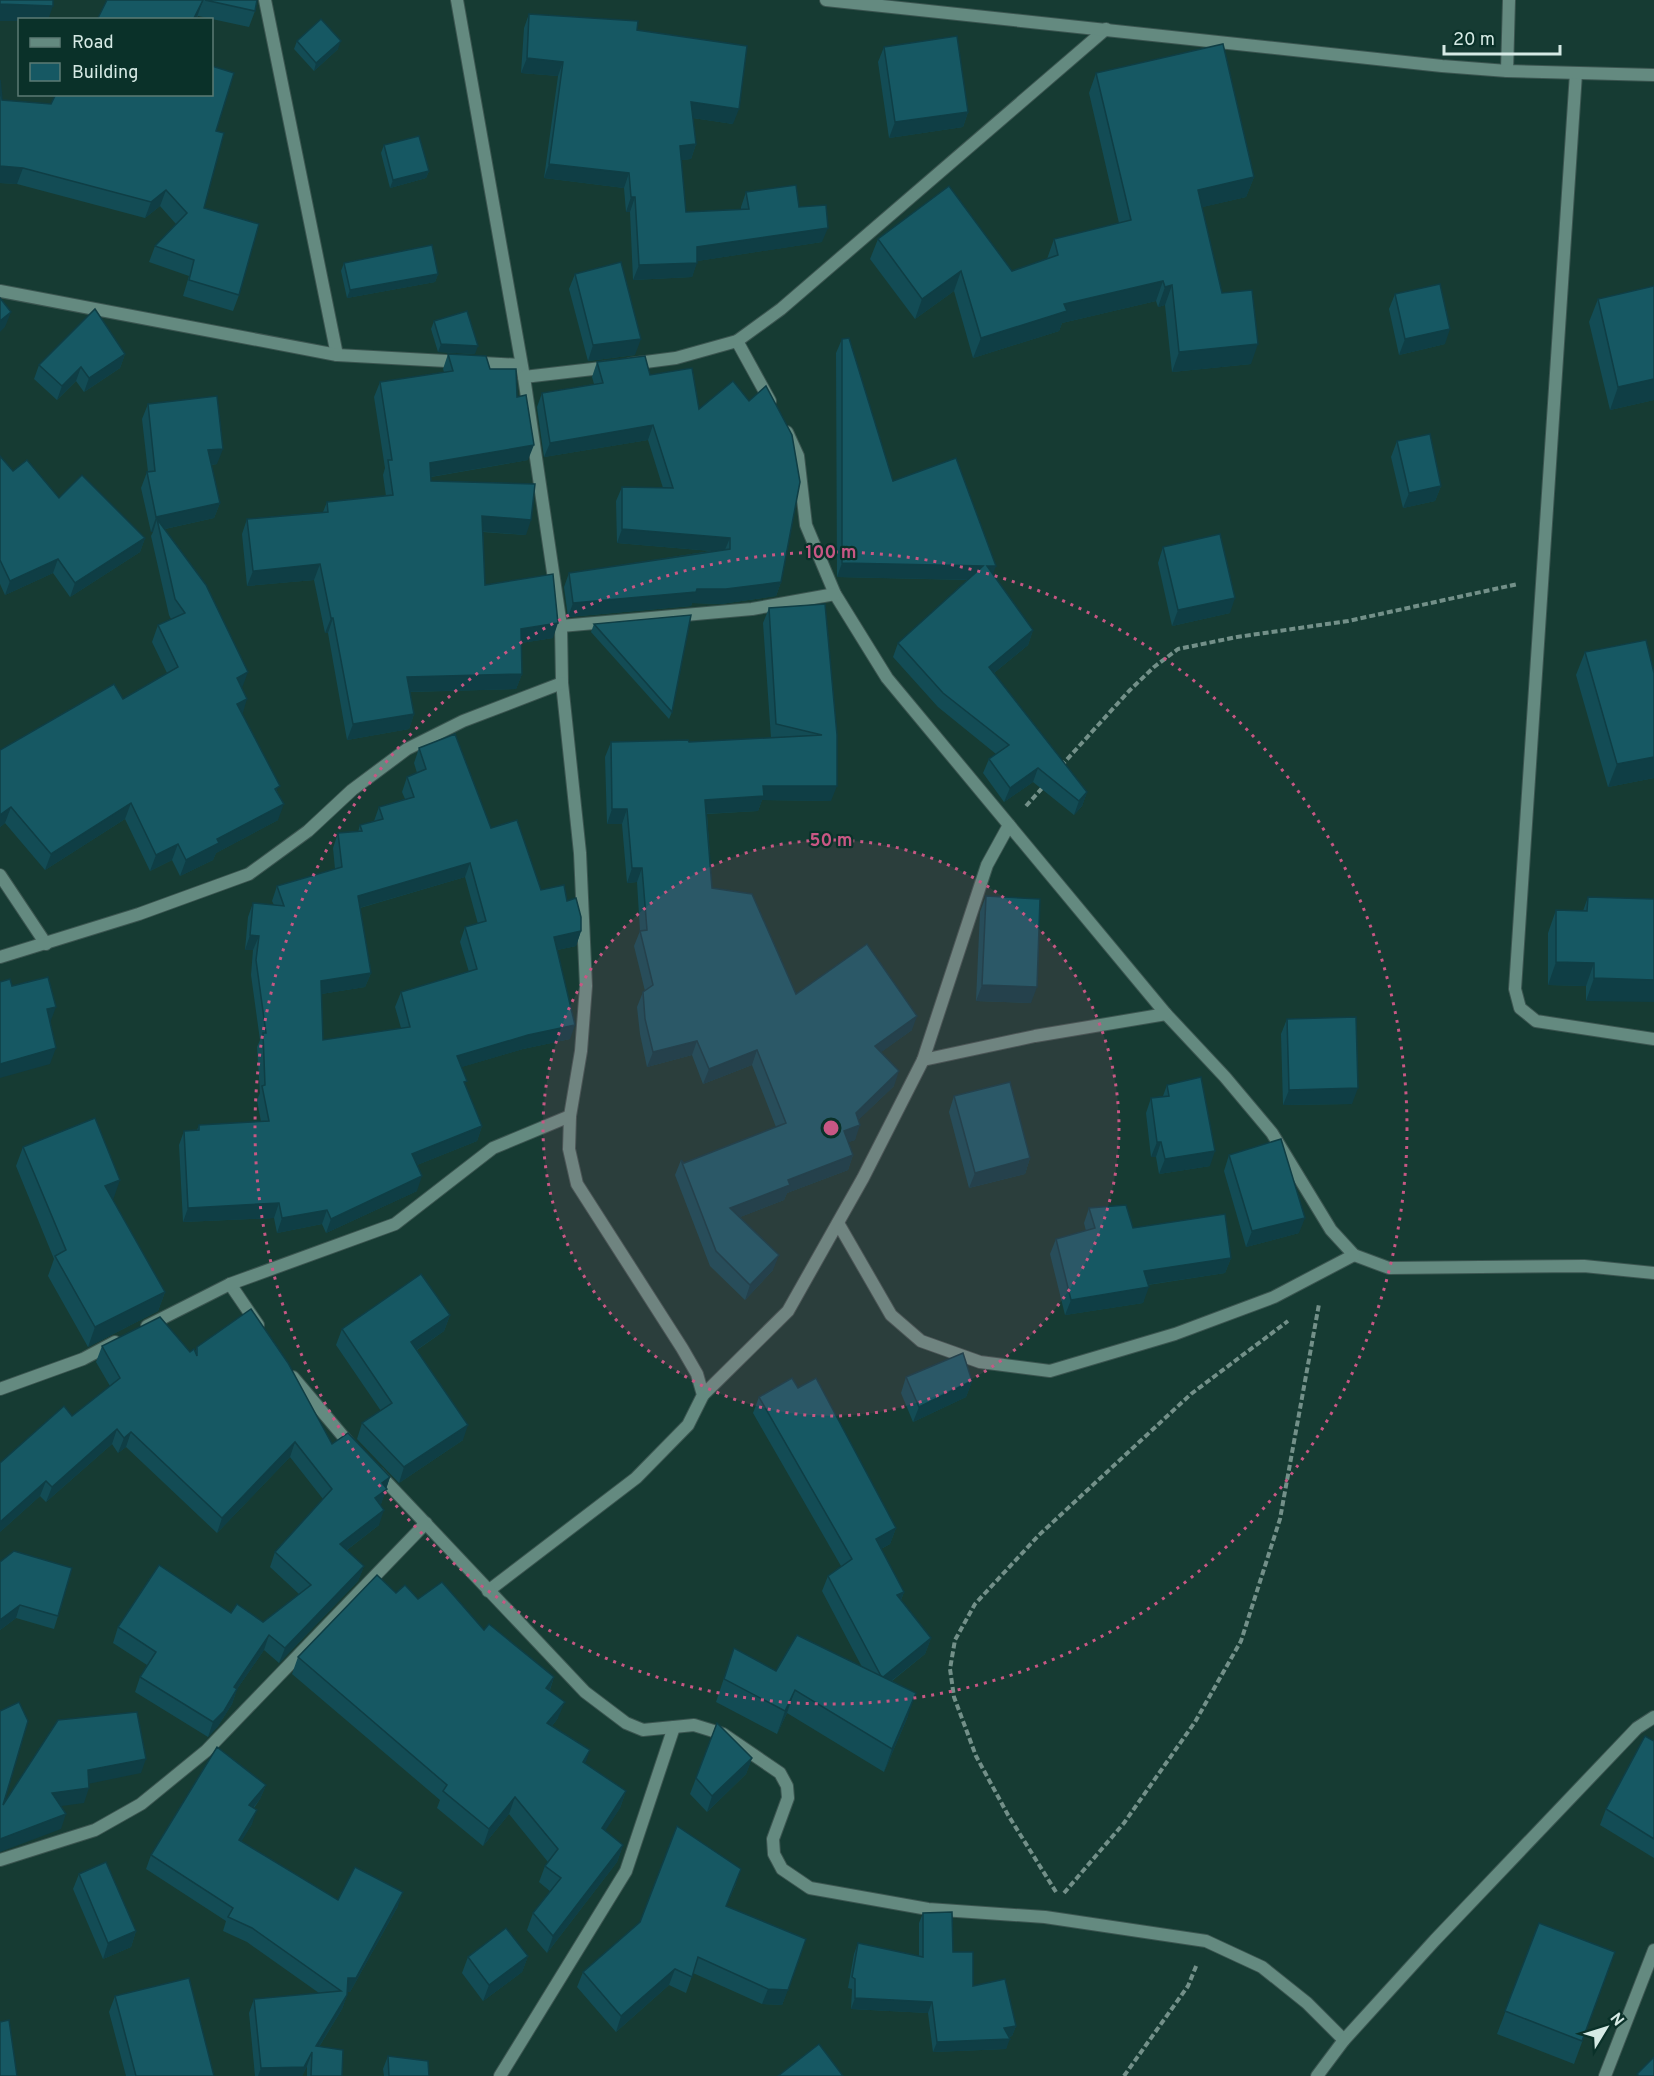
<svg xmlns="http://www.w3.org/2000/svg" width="1654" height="2076" viewBox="0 0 1654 2076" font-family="Overpass,sans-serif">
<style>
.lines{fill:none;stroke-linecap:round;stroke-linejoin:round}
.minor-casing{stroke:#3b5550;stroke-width:14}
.tertiary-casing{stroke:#3b5550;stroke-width:14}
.path{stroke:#739089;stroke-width:4;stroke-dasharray:6 3;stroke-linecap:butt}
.minor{stroke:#648a80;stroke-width:12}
.tertiary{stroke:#648a80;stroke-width:12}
.wall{fill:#134c55;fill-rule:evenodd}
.shaded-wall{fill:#0f3e45}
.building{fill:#165863;stroke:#0f3e45;stroke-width:1.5;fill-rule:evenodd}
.ring{fill:none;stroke:#c85784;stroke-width:3;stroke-dasharray:3 6}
.centre{fill:#c85784;stroke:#0a3129;stroke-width:3}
.ring-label{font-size:18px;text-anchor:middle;font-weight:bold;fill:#c85784;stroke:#0a3129;stroke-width:4.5;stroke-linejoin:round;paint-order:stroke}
</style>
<rect width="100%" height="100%" fill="#163b33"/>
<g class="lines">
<g class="minor-casing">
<g id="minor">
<polyline points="265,0 337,355"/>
<polyline points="457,0 524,377 561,626 562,683 580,853 586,986 581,1051 570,1116 569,1149 577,1184 682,1348 697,1374 703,1395 688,1425 636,1478 488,1591"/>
<polyline points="1507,71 1509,0"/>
<polyline points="1576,73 1515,989 1520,1008 1536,1021 1654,1039"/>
<polyline points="0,291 337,355 521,365"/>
<polyline points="737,341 770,401"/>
<polyline points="630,364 676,358 737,341 781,309 1106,29"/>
<polyline points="524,377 610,367"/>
<polyline points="787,432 798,456 806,525 835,594 887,678 1166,1014 1225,1077 1272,1133 1331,1230 1354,1255 1389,1268 1584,1266 1654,1273"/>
<polyline points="561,626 752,609 835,594"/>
<polyline points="0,875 46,944"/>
<polyline points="0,957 139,914 249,874 308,831 352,790 407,749 463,721 562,683"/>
<polyline points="923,1060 1035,1036 1166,1014"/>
<polyline points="838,1223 891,1315 921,1341 980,1362 1050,1371 1175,1334 1274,1297 1354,1255"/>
<polyline points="230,1284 258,1325"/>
<polyline points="147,1326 230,1284 395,1224 493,1148 570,1116"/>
<polyline points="293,1377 353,1448"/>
<polyline points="0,1389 83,1359 115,1342"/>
<polyline points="703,1395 788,1311 863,1178 923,1060 987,865 1009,825"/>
<polyline points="378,1473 585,1692 626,1723 643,1730 694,1725 723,1734 780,1773 787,1786 788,1798 773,1839 774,1854 782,1869 810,1888 928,1909 1045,1917 1206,1941 1262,1967 1307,2003 1344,2040"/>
<polyline points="0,1860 95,1830 141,1804 206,1751 426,1523"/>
<polyline points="500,2076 626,1871 674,1727"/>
<polyline points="1317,2076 1344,2040 1435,1940 1637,1728 1654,1717"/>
<polyline points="1605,2076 1654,1950"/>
</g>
</g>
<g class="tertiary-casing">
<polyline id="tertiary" points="826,0 1442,66 1507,71 1654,75"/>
</g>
<g class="path">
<polyline points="1061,766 1129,691 1154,667 1178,649 1237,637 1348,621 1518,584"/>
<polyline points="1026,806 1045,785"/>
<polyline points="1056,1892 1008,1815 976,1756 954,1697 950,1669 955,1640 975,1604 1039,1535 1191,1394 1288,1321"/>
<polyline points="1064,1893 1124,1823 1195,1722 1241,1641 1280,1519 1319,1304"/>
<polyline points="1124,2076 1188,1986 1197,1964"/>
</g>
<use href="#minor" class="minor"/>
<use href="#tertiary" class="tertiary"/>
</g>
<g class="wall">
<polygon points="107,0 257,0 255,11 249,27 198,16 196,20 97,20"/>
<polygon points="529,14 637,30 733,124 693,118 696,144 691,159 681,160 686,212 741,209 741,207 746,192 799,207 822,242 697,261 692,277 633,280 630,212 626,212 624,188 544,178 558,76 521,73 524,28"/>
<polygon points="297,41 338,49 314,71 294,49"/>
<polygon points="884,47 968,112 963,127 889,138 878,62"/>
<polygon points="1096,73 1254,177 1246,197 1202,207 1222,293 1251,364 1172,372 1165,305 1158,307 1156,301 1062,323 1059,331 973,358 954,291 915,319 870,259 878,239 1012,271 1047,259 1054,239 1119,223 1089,93"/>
<polygon points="0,80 2,100 216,131 204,208 239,295 233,311 183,296 189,276 149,262 155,246 176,224 160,206 145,218 17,184 0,183"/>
<polygon points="384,145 429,171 426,178 390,188 381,153"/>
<polygon points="344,263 438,274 435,282 347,298 341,271"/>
<polygon points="575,274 635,355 588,361 569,289"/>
<polygon points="1654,286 1654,400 1610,410 1589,322 1598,299"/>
<polygon points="1395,294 1445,344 1399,355 1389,309"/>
<polygon points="434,321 475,354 438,352 431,329"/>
<polygon points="842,339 893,481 993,574 1033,630 1028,645 994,673 1087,792 1082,806 1074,815 1033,782 1004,802 983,773 989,759 996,754 938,707 893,657 898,643 967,580 837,577 836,353"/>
<polygon points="125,354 120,368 84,392 76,381 57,400 34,379 39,365"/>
<polygon points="448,354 490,369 517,397 528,460 431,477 431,481 526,535 483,532 485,585 553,638 521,643 522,674 516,689 410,692 414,714 409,729 347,740 328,633 325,633 314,580 247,586 242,534 247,519 323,512 327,502 386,496 383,475 385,468 374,397 380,382 444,372 443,369"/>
<polygon points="597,362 650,375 699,409 781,582 776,596 721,604 692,603 691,606 568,617 564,587 569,573 711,551 617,543 616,501 622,487 663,488 648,440 544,457 537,407 542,393 594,384 592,377"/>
<polygon points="148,404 217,464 211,465 220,503 214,518 165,529 242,688 242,714 278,793 278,820 216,853 213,860 180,876 172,860 150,871 125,819 45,870 5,823 0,827 0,750 123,699 167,673 152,642 158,625 171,619 169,615 151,536 153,532 151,532 141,488 147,472 148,472 142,419"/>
<polygon points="1397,441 1441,486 1435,501 1403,508 1391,457"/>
<polygon points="0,456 13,471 59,498 145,538 140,552 70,597 53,573 5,595 0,584"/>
<polygon points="1163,547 1230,613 1172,626 1158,563"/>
<polygon points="825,604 831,801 762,800 758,811 707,814 712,888 796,994 912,1030 881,1052 894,1086 858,1120 855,1140 848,1142 853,1155 848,1170 787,1193 784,1200 740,1217 773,1270 745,1300 710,1266 675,1175 681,1160 684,1163 776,1127 752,1065 703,1084 692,1055 647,1067 640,1034 637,1007 643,992 645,991 634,946 640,931 637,882 627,883 622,824 607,824 605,757 611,742 689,742 771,738 763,623 769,608"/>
<polygon points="594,624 672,712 669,719 591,632"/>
<polygon points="1585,652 1654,673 1654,778 1608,787 1576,675"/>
<path d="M419,748L491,828L541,890L567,901L581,931L576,946L557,950L570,1039L523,1049L461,1067L465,1085L482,1126L477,1141L417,1165V1191L326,1233L322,1224L277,1233L274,1218L183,1222L179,1145L184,1131L197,1130L199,1125L261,1122L257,1100L260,1093L257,1047L260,1040L251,975L253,950H245L248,917L253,903L274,905L272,901L277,886L335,869L333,848L338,833L358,832L360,825L374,821L379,807L405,799L402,792L407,777L417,773L414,763ZM465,877L478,924L465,927L460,942L469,972L401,992L395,1007L401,1028L323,1040L321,994L365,987L371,973L360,908Z"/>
<polygon points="986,896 1031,1003 976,1001 980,912"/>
<polygon points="1588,897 1654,899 1586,1001 1586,986 1548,985 1548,933 1556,910 1583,911"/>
<polygon points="1287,1019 1352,1104 1283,1105 1281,1034"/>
<polygon points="1167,1085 1210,1166 1159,1174 1156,1157 1151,1157 1146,1113 1151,1098 1163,1096"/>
<polygon points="954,1096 1030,1158 1025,1174 969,1188 949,1112"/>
<polygon points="23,1147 113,1200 165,1292 158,1311 88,1347 48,1276 54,1259 16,1166"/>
<polygon points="1229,1155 1299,1233 1246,1247 1224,1171"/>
<polygon points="1089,1208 1133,1228 1231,1258 1225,1273 1148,1285 1143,1303 1065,1315 1050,1254 1056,1239 1086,1231 1084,1223"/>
<polygon points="450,1315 444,1331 417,1350 463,1440 399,1483 357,1439 362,1423 381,1411 336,1345 342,1329"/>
<polygon points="102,1346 190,1352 195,1352 197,1347 332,1444 390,1477 381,1504 380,1505 379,1525 347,1550 364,1566 358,1581 279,1663 264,1650 237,1689 232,1704 218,1726 208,1737 135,1692 140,1677 147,1665 113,1643 118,1627 231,1613 263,1622 299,1594 270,1567 275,1552 323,1499 290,1457 217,1533 126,1447 118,1453 112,1444 46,1502 40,1496 0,1532 72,1416 110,1386 96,1362"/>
<polygon points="906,1377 972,1381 966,1397 913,1422 901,1393"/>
<polygon points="798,1388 896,1528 890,1544 881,1549 904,1592 901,1600 931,1638 925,1654 892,1681 908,1716 884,1772 787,1713 777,1734 716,1702 734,1648 776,1671 862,1667 822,1591 828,1576 841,1566 753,1413 759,1397"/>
<polygon points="0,1562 58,1616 54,1629 16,1618 0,1630"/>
<polygon points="396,1593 484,1630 554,1677 550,1690 558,1718 552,1726 585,1764 626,1791 620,1808 605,1830 623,1845 617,1862 547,1953 527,1930 533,1913 551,1892 539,1882 545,1866 548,1862 509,1814 483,1846 437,1808 440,1800 292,1674 298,1657"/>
<polygon points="717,1723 752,1758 746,1774 707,1812 690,1794"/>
<polygon points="1654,1741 1654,1858 1600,1825 1606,1809"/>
<polygon points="266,1785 260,1799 254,1808 252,1824 241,1841 338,1900 398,1906 350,1992 347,1992 347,1995 342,2009 319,2047 342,2076 307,2076 307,2066 302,2076 255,2076 249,2013 254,1999 319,1993 247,1942 223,1931 226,1921 146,1869 151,1855"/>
<polygon points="79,1874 136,1931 131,1947 103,1959 73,1889"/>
<polygon points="736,1884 726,1906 806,1939 782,2005 762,2004 693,1973 686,1993 669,1985 616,2032 577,1987 583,1972"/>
<polygon points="923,1913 953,1952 973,1986 1016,2026 1012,2036 1009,2037 1006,2049 933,2052 928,2013 851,2009 852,1989 848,1988 854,1954 858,1943 919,1956 919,1923"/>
<polygon points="1539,1923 1615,1952 1574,2064 1497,2034"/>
<polygon points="528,1956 522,1972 483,2001 462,1973 468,1957"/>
<polygon points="115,1996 214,2076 126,2076 109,2012"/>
<polygon points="388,2056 429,2076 384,2076 383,2069"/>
</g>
<g class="shaded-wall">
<polygon points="203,0 196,20 193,20"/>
<polygon points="0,4 53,6 48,20 20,20 20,21 0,21"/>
<polygon points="341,41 338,49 314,71 316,63"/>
<polygon points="527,58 563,62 558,76 521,73"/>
<polygon points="691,102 739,109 733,124 686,117"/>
<polygon points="968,112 963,127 889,138 895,122"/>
<polygon points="696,144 691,159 675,161 680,146"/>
<polygon points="549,164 629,173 624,188 544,178"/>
<polygon points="0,166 23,168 17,184 0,183"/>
<polygon points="429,171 426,178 390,188 393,180"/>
<polygon points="1254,177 1246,197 1190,210 1198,190"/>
<polygon points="166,190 160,206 145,218 151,202"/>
<polygon points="631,197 635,197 630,212 626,212"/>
<polygon points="828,228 822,242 691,262 697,247"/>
<polygon points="697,263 692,277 633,280 639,265"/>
<polygon points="961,271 954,291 915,319 922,299"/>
<polygon points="438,274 435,282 347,298 350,290"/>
<polygon points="1163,281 1156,301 1062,323 1059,331 973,358 981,338 1064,304"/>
<polygon points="1172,285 1165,305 1158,307 1165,287"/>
<polygon points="11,312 5,327 0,332 0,321"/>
<polygon points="1450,329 1445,344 1399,355 1405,339"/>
<polygon points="641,339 635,355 588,361 593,345"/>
<polygon points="441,344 478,346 475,354 438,352"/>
<polygon points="1258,344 1251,364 1172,372 1179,352"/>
<polygon points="125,354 120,368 84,392 89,378"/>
<polygon points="81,367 76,381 57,400 62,386"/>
<polygon points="1654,379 1654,400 1610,410 1618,387"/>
<polygon points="653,425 648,440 544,457 550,443"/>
<polygon points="534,445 528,460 424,478 430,463"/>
<polygon points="223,449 217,464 202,466 208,450"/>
<polygon points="1441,486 1435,501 1403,508 1409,493"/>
<polygon points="220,503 214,518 160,530 157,519 153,532 151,532 156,517"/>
<polygon points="482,516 531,520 526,535 477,531"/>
<polygon points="622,529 730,538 724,552 617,543"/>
<polygon points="145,538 140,552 70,597 75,583"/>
<polygon points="58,559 53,573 5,595 10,581"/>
<polygon points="842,563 983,566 977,580 837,577"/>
<polygon points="320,564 314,580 247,586 253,571"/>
<polygon points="987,566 996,566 991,580"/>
<polygon points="781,582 776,596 721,604 692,603 691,606 568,617 573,603 697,589"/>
<polygon points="1235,598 1230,613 1172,626 1178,610"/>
<polygon points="331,618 333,618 328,633 325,633"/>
<polygon points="558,623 553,638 515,644 521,629"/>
<polygon points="1033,630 1028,645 984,681 989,667"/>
<polygon points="248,672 242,688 237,678"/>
<polygon points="522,674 516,689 402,692 407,677"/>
<polygon points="247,699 242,716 237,704"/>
<polygon points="414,714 409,729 347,740 353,724"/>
<polygon points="1654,757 1654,778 1608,787 1617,764"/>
<polygon points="1038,768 1033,782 1004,802 1010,788"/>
<polygon points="763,786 837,786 831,801 762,800 758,811 700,814 705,800"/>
<polygon points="1087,792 1082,806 1074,815 1079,801"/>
<polygon points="131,803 125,819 45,870 51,854"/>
<polygon points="284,804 278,820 216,853 213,860 180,876 186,860 217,839"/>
<polygon points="11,807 5,823 0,827 0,815"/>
<polygon points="612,809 627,809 622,824 607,824"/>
<polygon points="178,844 172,860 150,871 156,855"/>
<polygon points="470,863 465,877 352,910 358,896"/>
<polygon points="632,868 642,868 637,882 627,883"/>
<polygon points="581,931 576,946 548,952 554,937"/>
<polygon points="250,935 259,936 253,950 245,950"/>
<polygon points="1556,962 1594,963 1586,986 1548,985"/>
<polygon points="371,973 365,987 315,995 321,981"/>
<polygon points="1594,978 1654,980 1654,1002 1586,1001"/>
<polygon points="982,985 1037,987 1031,1003 976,1001"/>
<polygon points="56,1007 50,1023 41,1025 47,1009"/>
<polygon points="917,1016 912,1030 869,1061 875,1046"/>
<polygon points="575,1025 570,1039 523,1049 452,1070 457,1056 528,1035"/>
<polygon points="697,1041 692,1055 647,1067 653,1052"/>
<polygon points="56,1048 50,1064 0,1078 0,1064"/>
<polygon points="757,1050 752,1065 703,1084 709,1069"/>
<polygon points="899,1071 894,1086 850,1128 856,1113"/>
<polygon points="1358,1088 1352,1104 1283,1105 1289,1090"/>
<polygon points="860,1125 855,1140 838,1146 844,1131"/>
<polygon points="482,1126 477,1141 407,1169 412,1154"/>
<polygon points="1157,1142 1161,1142 1156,1157 1151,1157"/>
<polygon points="1215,1151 1210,1166 1159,1174 1165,1159"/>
<polygon points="853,1155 848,1170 787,1193 784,1200 725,1223 730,1208 788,1180"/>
<polygon points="1030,1158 1025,1174 969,1188 975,1173"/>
<polygon points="422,1176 417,1191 326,1233 331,1219"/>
<polygon points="120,1180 113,1200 105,1186"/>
<polygon points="279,1203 274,1218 183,1222 188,1208"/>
<polygon points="327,1210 322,1224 277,1233 282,1218"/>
<polygon points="1305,1218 1299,1233 1246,1247 1252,1231"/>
<polygon points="779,1255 773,1270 745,1300 750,1285"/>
<polygon points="1231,1258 1225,1273 1139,1286 1144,1271"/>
<polygon points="1149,1287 1143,1303 1065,1315 1071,1300"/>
<polygon points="165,1292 158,1311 88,1347 95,1327"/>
<polygon points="450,1315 444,1331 406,1357 411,1342"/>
<polygon points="972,1381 966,1397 913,1422 919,1407"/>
<polygon points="468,1425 463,1440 399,1483 404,1467"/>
<polygon points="117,1429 112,1444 46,1502 52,1487"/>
<polygon points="131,1432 126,1447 118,1453 124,1438"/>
<polygon points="295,1442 290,1457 217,1533 222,1518"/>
<polygon points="390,1477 381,1504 369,1513 382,1483"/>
<polygon points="46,1481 40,1496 0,1532 0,1522"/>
<polygon points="384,1510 379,1525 335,1559 340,1544"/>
<polygon points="896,1528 890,1544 871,1554 876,1539"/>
<polygon points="364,1566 358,1581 279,1663 285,1648"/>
<polygon points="904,1592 898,1607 897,1595"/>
<polygon points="20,1605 16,1618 0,1630 0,1620"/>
<polygon points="269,1635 264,1650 237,1689 232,1704 218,1726 208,1737 213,1722 234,1687"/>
<polygon points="931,1638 925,1654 876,1693 882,1678"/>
<polygon points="554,1677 548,1694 546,1688"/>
<polygon points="795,1690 787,1713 777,1734 785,1711"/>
<polygon points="916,1693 908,1716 884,1772 892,1749"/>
<polygon points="565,1702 558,1718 541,1740 547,1723"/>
<polygon points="590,1750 584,1767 583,1762"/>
<polygon points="752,1758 746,1774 707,1812 712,1796"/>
<polygon points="146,1759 141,1773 83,1785 88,1770"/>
<polygon points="266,1785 260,1799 244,1819 249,1805"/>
<polygon points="89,1788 84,1803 47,1808 52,1793"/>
<polygon points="626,1791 620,1808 596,1845 602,1828"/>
<polygon points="515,1797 509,1814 483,1846 489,1829"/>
<polygon points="257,1810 252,1824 234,1854 239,1840"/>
<polygon points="66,1814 61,1829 0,1852 0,1839"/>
<polygon points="623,1845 617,1862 547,1953 553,1936"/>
<polygon points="403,1892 398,1906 350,1992 343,1992 348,1978"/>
<polygon points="136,1931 131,1947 103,1959 108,1943"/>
<polygon points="528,1956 522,1972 483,2001 489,1985"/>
<polygon points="675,1969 669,1985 616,2032 621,2016"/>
<polygon points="768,1989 788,1990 782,2005 762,2004"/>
<polygon points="347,1995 342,2009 312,2058 316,2046"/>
<polygon points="855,1998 932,2002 928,2013 851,2009"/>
<polygon points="1016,2026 1012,2036 1001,2038 1004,2028"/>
<polygon points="1010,2039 1006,2049 933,2052 937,2042"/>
<polygon points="312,2052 307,2066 302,2076 258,2076 261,2068"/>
</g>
<g class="building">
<polygon points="0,0 53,0 53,6 0,4"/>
<polygon points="107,0 203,0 193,20 97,20"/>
<polygon points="205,0 257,0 255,11"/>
<polygon points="529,14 638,21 637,30 747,46 739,109 691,102 696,144 680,146 686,212 749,209 746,192 796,185 799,207 826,205 828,228 697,247 697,263 639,265 635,197 631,197 629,173 549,164 563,62 527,58"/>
<polygon points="321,19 341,41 316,63 297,41"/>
<polygon points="957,36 968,112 895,122 884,47"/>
<polygon points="1223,44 1254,177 1198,190 1222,293 1252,290 1258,344 1179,352 1172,285 1165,287 1163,281 1064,304 1067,311 981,338 961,271 922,299 878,239 949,186 1012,271 1058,255 1054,239 1131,220 1096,73"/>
<polygon points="212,66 234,73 216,131 224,133 204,208 259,224 239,295 189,280 194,260 155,246 187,213 166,190 151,202 23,168 0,166 0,80 2,100 51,104 56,94 212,94"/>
<polygon points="419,136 429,171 393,180 384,145"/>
<polygon points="432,245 438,274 350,290 344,263"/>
<polygon points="621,262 641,339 593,345 575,274"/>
<polygon points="1440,284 1450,329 1405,339 1395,294"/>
<polygon points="1654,286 1654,379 1618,387 1598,299"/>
<polygon points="0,298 11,312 0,321"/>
<polygon points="95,309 125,354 89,378 81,367 62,386 39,365"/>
<polygon points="467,311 478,346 441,344 434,321"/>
<polygon points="849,338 893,481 956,458 996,566 987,566 1033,630 989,667 1087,792 1079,801 1038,768 1010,788 989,759 1009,745 943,693 898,643 983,566 842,563 842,339"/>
<polygon points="448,354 486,356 490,369 516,369 517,397 526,395 534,445 430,463 431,481 535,484 531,520 482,516 485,585 553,574 558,623 521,629 522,674 407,677 414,714 353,724 333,618 331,618 320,564 253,571 247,519 328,512 327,502 393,495 388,460 392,460 380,382 453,371"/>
<polygon points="645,356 650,375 692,368 699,409 733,381 749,401 766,386 792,435 800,482 781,582 726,589 697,589 696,592 573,603 569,573 730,549 730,538 622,529 622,487 673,488 653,425 550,443 542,393 603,383 597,362"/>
<polygon points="217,396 223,449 208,450 220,503 156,517 147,472 155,471 148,404"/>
<polygon points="1430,434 1441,486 1409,493 1397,441"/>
<polygon points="0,456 13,471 27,460 59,498 82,475 145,538 75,583 58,559 10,581 0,560"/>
<polygon points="157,519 206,585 248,672 237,678 247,699 237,704 280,786 275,789 284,804 217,839 219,843 186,860 178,844 156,855 131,803 51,854 11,807 0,815 0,750 114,684 123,699 178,667 158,625 185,613 175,599"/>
<polygon points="1220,534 1235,598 1178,610 1163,547"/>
<polygon points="825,604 837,735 837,786 763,786 764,796 705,800 712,888 752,894 796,994 867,944 917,1016 875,1046 899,1071 856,1113 860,1125 844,1131 853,1155 788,1180 790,1185 730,1208 779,1255 750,1285 716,1251 681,1160 684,1163 786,1123 757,1050 709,1069 697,1041 653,1052 645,1019 643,992 653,985 640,931 647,930 642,868 632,868 627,809 612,809 611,742 688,740 689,742 822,735 776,724 769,608"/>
<polygon points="691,615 672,712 594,624"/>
<polygon points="1646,640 1654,673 1654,757 1617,764 1585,652"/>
<path d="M455,734L491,828L517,820L541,890L564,885L567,901L576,898L581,917V931L554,937L575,1025L528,1035L457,1056L467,1081L464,1082L482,1126L412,1154L422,1176L331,1219L327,1210L282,1218L279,1203L188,1208L184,1131L199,1130V1125L269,1121L262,1086L265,1085L263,1033H266L256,960L259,936L250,935L253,903L284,906L277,886L342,867L338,833L362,831L360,825L383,819L379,807L414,797L407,777L426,769L419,748ZM470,863L486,921L465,927L477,969L401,992L410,1027L323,1040L321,981L371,973L358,896Z"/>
<polygon points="986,896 1040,899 1037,987 982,985"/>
<polygon points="1588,897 1654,899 1654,980 1594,978 1594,963 1556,962 1556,910 1587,911"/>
<polygon points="48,977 56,1007 47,1009 56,1048 0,1064 0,982 10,979 12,986"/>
<polygon points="1356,1017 1358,1088 1289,1090 1287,1019"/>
<polygon points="1201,1077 1215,1151 1165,1159 1161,1142 1157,1142 1151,1098 1169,1096 1167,1085"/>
<polygon points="1010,1082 1030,1158 975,1173 954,1096"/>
<polygon points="95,1118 120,1180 105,1186 165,1292 95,1327 55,1256 66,1250 23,1147"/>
<polygon points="1281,1139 1305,1218 1252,1231 1229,1155"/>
<polygon points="1126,1205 1133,1228 1225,1214 1231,1258 1144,1271 1149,1287 1071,1300 1056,1239 1095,1228 1089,1208"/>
<polygon points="421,1274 450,1315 411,1342 468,1425 404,1467 362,1423 392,1403 342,1329"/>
<polygon points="251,1309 288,1363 332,1444 348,1433 390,1477 382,1483 387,1489 375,1498 384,1510 340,1544 364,1566 285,1648 269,1635 234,1687 237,1689 224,1711 213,1722 140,1677 156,1652 118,1627 159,1565 231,1613 237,1604 263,1622 311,1585 275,1552 332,1489 295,1442 222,1518 131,1432 124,1438 117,1429 52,1487 46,1481 0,1522 0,1463 64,1406 72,1416 120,1378 102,1346 160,1317 190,1352 194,1349 197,1356 197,1347"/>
<polygon points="963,1353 972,1381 919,1407 906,1377"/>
<polygon points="792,1378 798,1388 816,1378 896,1528 876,1539 904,1592 897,1595 931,1638 883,1677 881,1676 828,1576 852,1559 759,1397"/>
<polygon points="14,1551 72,1568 58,1616 20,1605 0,1620 0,1562"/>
<polygon points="377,1575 396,1593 405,1585 418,1599 442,1582 484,1630 489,1624 554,1677 546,1688 565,1702 547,1723 590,1750 583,1762 626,1791 602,1828 623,1845 553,1936 533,1913 561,1878 545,1866 558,1849 515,1797 489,1829 443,1791 447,1785 298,1657"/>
<polygon points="797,1635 916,1693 892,1749 795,1690 785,1711 724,1679 734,1648 776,1671"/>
<polygon points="19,1702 28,1721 3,1805 58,1720 137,1712 146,1759 88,1770 89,1788 52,1793 66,1814 0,1839 0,1711"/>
<polygon points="717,1723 752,1758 712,1796 696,1778"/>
<polygon points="1645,1736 1654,1741 1654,1839 1606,1809"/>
<polygon points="217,1747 266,1785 249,1805 257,1810 239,1840 338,1900 355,1867 403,1892 356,1978 348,1978 347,1995 316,2046 343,2050 342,2076 311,2076 312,2052 304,2067 261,2068 254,1999 341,1991 252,1928 228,1917 233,1908 151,1855"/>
<polygon points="677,1826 741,1869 726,1906 806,1939 788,1990 768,1989 698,1957 692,1977 675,1969 621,2016 583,1972 640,1922"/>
<polygon points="106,1862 136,1931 108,1943 79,1874"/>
<polygon points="952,1912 953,1952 973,1952 973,1986 1005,1979 1016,2026 1004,2028 1010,2039 937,2042 932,2002 855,1998 855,1979 852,1977 858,1943 923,1957 923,1913"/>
<polygon points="1539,1923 1615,1952 1582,2041 1505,2011"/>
<polygon points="506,1928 528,1956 489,1985 468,1957"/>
<polygon points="189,1978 214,2076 136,2076 115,1996"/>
<polygon points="9,2020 17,2076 0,2076 0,2022"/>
<polygon points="819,2044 843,2076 778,2076"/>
<polygon points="388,2056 428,2061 429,2076 389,2076"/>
<polygon points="1654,2057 1654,2076 1639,2076 1637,2074"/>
</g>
<circle cx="831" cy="1128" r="288" fill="#c85784" fill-opacity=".12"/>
<g class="ring">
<circle cx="831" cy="1128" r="288"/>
<circle cx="831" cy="1128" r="576"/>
</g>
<circle cx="831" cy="1128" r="9" class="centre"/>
<g class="ring-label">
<text x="831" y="558">100 m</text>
<text x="831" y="846">50 m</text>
</g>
<rect x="18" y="18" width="195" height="78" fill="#0a3129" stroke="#5c7b74" stroke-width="1.5"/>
<rect x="30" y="38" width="30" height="9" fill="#648a80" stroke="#5c7b74" stroke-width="1.5"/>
<text x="72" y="48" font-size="18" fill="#d6eae5">Road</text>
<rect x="30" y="63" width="30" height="18" fill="#165863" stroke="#5c7b74" stroke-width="1.5"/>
<text x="72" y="78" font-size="18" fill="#d6eae5">Building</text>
<g transform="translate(1606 2028) rotate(52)" stroke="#0a3129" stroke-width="4.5" paint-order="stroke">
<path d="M0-4.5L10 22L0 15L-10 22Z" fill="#d6eae5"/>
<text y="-9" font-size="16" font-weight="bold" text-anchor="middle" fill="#d6eae5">N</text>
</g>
<path d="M1444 45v9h116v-9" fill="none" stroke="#d6eae5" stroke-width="3"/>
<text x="1453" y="45" font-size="18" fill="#d6eae5" stroke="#0a3129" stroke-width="4.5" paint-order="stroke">20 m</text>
</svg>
